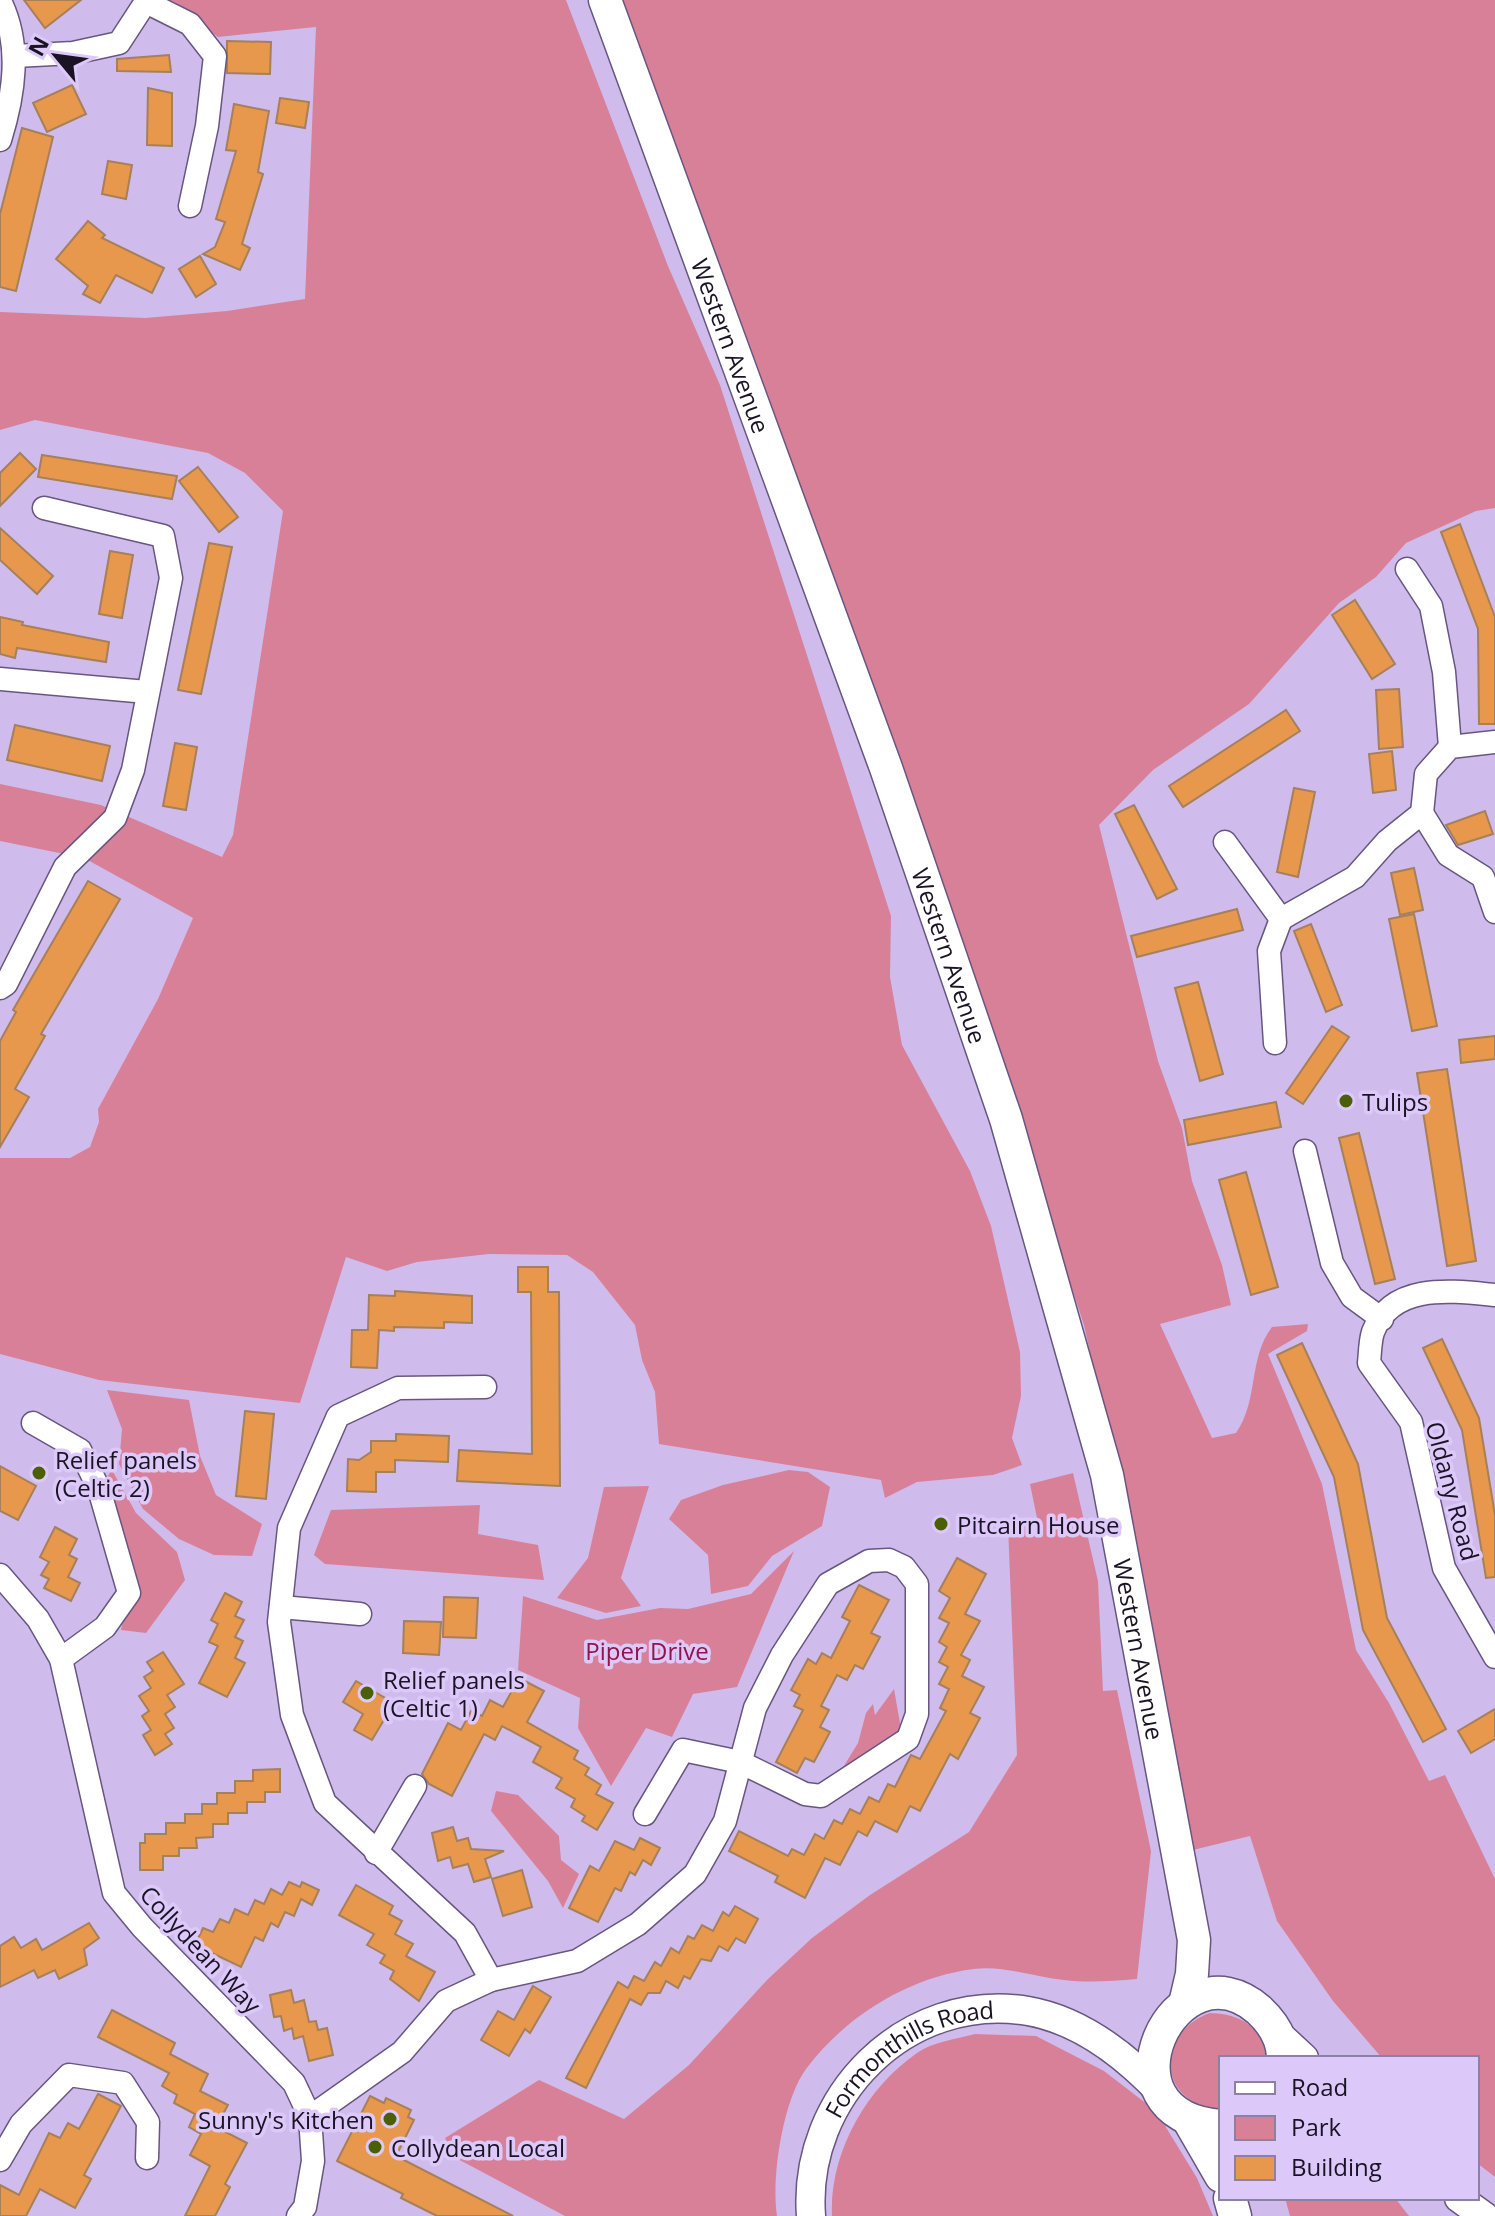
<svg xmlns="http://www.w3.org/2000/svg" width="1495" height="2216" viewBox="0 0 1495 2216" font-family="'Open Sans',sans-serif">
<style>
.green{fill:#d98099}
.building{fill:#e7984c;stroke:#a67f5b;stroke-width:2}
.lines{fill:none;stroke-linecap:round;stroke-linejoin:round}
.minor-casing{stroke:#675681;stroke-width:25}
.tertiary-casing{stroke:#675681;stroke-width:31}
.secondary-casing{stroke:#675681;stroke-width:35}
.minor{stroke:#fff;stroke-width:22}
.tertiary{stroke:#fff;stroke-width:28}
.secondary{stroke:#fff;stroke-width:32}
.poi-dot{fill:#4b5f05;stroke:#dcc9fa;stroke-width:3}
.labels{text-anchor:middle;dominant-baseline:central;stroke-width:7;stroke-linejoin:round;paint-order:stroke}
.street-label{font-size:24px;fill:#1a1324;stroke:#dcc9fa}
.poi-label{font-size:24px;fill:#1a1324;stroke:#dcc9fa;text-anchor:start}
.park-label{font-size:24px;fill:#921449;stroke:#dcc9fa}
</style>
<rect width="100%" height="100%" fill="#cfbcec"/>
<g class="green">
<polygon points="167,0 566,0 668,266 720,385 891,916 890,977 902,1045 970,1171 991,1226 1020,1352 1021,1396 1012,1438 1022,1465 993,1475 917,1482 885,1498 881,1480 659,1444 655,1392 642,1360 635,1325 593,1272 567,1255 489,1254 417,1262 387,1271 346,1257 300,1403 99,1380 0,1354 0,1158 70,1158 90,1147 99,1122 98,1109 158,999 193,918 84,858 0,841 0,784 101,805 222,857 233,835 283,511 245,473 208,453 35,420 0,430 0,312 145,318 227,311 305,299 316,27 218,37"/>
<path d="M613,0H1495V508L1476,511L1406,543L1376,577L1339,603L1249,704L1153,770L1099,825L1158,1061L1182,1128L1192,1181L1222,1265L1231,1305L1160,1324L1212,1438L1236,1433C1259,1400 1248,1358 1272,1327L1308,1324L1307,1331L1268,1354L1322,1484L1356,1650L1389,1703L1429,1781L1445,1775L1495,1879V2177L1477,2163V2058H1382L1333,2001L1277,1921L1250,1836L1189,1851L1153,1634L1084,1325L920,828Z"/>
<polygon points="107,1390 189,1400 200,1456 216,1495 262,1524 252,1556 214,1555 179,1539 143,1509 119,1464 122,1429"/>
<polygon points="112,1470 136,1513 177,1552 185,1580 146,1633 121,1630 129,1593 99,1489"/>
<polygon points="789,1470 808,1472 830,1487 822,1526 772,1556 748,1586 711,1594 708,1555 669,1519 681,1500 723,1485"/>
<path d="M1073,1473L1098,1581L1103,1691L1117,1690L1151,1851L1137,1979C1113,1981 1088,1983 1064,1980C1035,1977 1002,1965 974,1969C908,1977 845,2017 806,2069C783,2100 771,2178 777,2216H565L454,2157L445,2138L539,2080L624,2119L689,2065L768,1979L812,1938L870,1895L969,1832L1017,1755L1008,1525L1037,1518L1030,1484Z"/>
<polygon points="649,1486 621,1578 641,1606 606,1613 557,1598 588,1558 604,1487"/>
<polygon points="480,1505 478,1534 538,1545 544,1580 325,1564 314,1555 331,1510"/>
<polygon points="794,1551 737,1687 693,1694 672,1737 646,1728 611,1786 578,1728 580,1698 518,1670 523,1596 597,1620 660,1608 688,1609 751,1594"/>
<polygon points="894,1689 901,1729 894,1740 839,1774 858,1743 866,1713 873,1704 875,1715"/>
<polygon points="496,1791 518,1795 559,1836 561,1860 579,1874 563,1908 548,1881 491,1811"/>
<path d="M1210,2013C1241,2014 1260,2026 1268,2057L1221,2058V2109C1158,2106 1153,2033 1210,2013Z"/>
<path d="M975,2034L1036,2036L1104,2071L1156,2111L1197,2178L1213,2216H832C829,2154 866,2088 917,2053C932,2042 957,2039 975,2034Z"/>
<polygon points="1285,2198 1395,2198 1409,2216 1290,2216"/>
</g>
<g class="building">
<polygon points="24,0 81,0 45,28"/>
<polygon points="227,41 271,42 270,74 227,73"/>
<polygon points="169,55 171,72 117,71 117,59"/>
<polygon points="72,85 86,114 47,132 33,103"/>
<polygon points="148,88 172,93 172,146 147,145"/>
<polygon points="280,98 309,102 305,128 276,123"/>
<polygon points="234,104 269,111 258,172 263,174 242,244 250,248 240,270 203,254 215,247 225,222 216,219 236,151 226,150"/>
<polygon points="22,128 53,137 16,291 0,287 0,214"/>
<polygon points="108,161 132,165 126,199 102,194"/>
<polygon points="88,221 105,235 102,238 164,268 152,293 116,275 100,303 83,294 88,286 56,259"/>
<polygon points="200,256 216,284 196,297 179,269"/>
<polygon points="20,453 36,469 0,506 0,473"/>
<polygon points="42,455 177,476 172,499 38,477"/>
<polygon points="198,467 238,517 219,532 179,481"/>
<polygon points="1460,524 1495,617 1495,724 1479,724 1478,629 1441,532"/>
<polygon points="0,528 53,576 37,594 0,560"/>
<polygon points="209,543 232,547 201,694 178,690"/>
<polygon points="110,551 133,555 122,618 99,614"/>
<polygon points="1355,600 1395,664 1372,679 1332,615"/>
<polygon points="0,617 23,622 22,625 109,642 106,662 17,648 15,658 0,654"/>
<polygon points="1399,689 1403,747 1379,749 1376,690"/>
<polygon points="1286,710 1300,731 1183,807 1169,786"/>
<polygon points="15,725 110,746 102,781 7,760"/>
<polygon points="175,743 197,747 186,810 163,806"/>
<polygon points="1392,751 1396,790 1373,793 1369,754"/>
<polygon points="1294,788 1315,792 1298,877 1277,872"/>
<polygon points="1134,805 1177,889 1157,899 1115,814"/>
<polygon points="1485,811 1493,834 1458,845 1446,825"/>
<polygon points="1414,868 1423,910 1400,915 1391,873"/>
<polygon points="88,881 120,899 41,1034 45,1036 15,1089 29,1097 0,1147 0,1041 16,1012 13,1010"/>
<polygon points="1237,909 1243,930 1137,957 1131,936"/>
<polygon points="1414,914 1437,1026 1412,1031 1389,919"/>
<polygon points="1311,924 1342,1005 1326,1012 1294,931"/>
<polygon points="1198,982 1223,1074 1200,1081 1175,988"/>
<polygon points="1332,1026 1349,1037 1303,1104 1286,1093"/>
<polygon points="1495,1036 1495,1059 1461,1063 1459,1040"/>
<polygon points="1447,1069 1476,1261 1447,1266 1417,1073"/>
<polygon points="1276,1102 1281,1127 1188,1145 1184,1120"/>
<polygon points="1359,1133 1395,1279 1375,1284 1339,1138"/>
<polygon points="1246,1172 1278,1287 1251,1295 1219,1180"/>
<polygon points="518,1267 548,1267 548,1292 559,1292 560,1486 457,1481 459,1450 532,1454 531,1292 518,1292"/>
<polygon points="395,1291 472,1296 472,1323 444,1322 444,1328 394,1327 394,1331 379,1330 377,1368 351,1367 352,1330 368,1330 369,1295 395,1296"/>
<polygon points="1442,1339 1479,1418 1495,1515 1495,1577 1486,1578 1462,1430 1423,1348"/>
<polygon points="1302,1343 1358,1464 1387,1618 1446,1729 1423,1742 1363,1630 1334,1477 1277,1355"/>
<polygon points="245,1411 274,1414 266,1499 236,1496"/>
<polygon points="396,1434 449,1436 448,1462 395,1460 395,1472 376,1472 376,1492 347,1491 348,1459 359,1460 371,1452 371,1441 396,1441"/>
<polygon points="0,1466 36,1486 18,1520 0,1511"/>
<polygon points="55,1527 77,1539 69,1555 77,1559 68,1577 80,1583 71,1601 44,1588 49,1579 41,1575 49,1562 40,1557"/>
<polygon points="957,1558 986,1574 965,1614 980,1621 961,1655 970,1660 962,1676 984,1687 970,1713 980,1718 958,1759 950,1754 920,1811 910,1806 897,1832 875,1821 867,1836 858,1831 840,1865 825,1858 805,1898 775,1882 778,1876 729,1851 739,1831 788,1856 792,1849 804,1855 815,1834 824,1839 834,1820 842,1824 850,1809 860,1814 869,1797 879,1802 888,1784 895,1787 911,1755 920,1759 946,1711 940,1708 949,1689 939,1684 948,1667 939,1662 947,1647 939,1642 949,1623 939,1618 950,1598 939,1591"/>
<polygon points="859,1585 889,1600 871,1633 880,1637 863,1669 855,1665 847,1680 837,1675 821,1706 829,1710 820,1727 830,1732 814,1762 805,1758 797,1773 776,1762 803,1710 794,1706 800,1695 791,1690 808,1659 816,1664 822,1653 831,1658 850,1621 842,1617"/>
<polygon points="225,1593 242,1602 235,1616 244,1620 235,1637 243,1641 235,1658 245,1663 227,1697 199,1683 218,1646 209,1642 218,1624 211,1620"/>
<polygon points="444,1597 478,1598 476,1638 443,1637"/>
<polygon points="404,1621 441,1622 439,1655 403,1653"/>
<polygon points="163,1652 184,1684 167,1695 175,1707 165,1714 174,1728 165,1734 172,1744 155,1755 143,1735 151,1730 142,1716 149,1711 139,1696 151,1688 144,1677 153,1671 147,1662"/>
<polygon points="519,1678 544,1691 527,1722 578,1751 574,1759 589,1768 585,1775 601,1785 596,1794 613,1803 597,1830 582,1821 585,1816 571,1807 575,1799 556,1788 562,1778 533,1762 541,1747 502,1726 495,1740 484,1734 452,1796 429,1784 422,1774 448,1723 461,1730 471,1711 482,1716 490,1700 503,1707"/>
<polygon points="356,1681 394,1703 372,1740 354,1730 363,1714 343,1702"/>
<polygon points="1495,1709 1495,1739 1471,1753 1458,1731"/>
<polygon points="280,1769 280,1792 265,1792 265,1802 247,1802 247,1813 228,1813 228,1824 213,1824 213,1837 196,1838 197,1848 179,1848 179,1856 163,1856 163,1870 140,1870 140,1843 145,1843 145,1834 166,1834 166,1823 185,1823 185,1814 202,1814 202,1804 217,1804 217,1793 235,1793 235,1781 253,1781 253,1770"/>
<polygon points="453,1827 457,1841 468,1838 471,1849 504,1851 485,1859 491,1877 474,1882 468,1864 453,1868 450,1857 438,1861 432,1833"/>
<polygon points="640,1838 660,1848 651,1865 643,1860 635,1875 630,1872 621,1891 615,1888 598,1922 569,1908 590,1866 599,1871 615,1841 634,1850"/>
<polygon points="522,1870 532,1907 503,1916 492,1879"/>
<polygon points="289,1882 300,1887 302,1882 319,1890 312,1905 301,1899 294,1916 285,1912 278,1927 271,1923 263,1941 255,1937 241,1967 195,1945 203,1928 213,1932 220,1919 229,1923 235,1909 248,1915 255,1900 264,1904 271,1889 282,1895"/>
<polygon points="356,1885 393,1906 389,1914 402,1921 395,1934 413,1944 406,1956 435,1972 419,2001 390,1979 394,1971 380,1963 385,1955 367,1945 374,1934 339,1915"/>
<polygon points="735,1906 758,1919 745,1943 736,1938 728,1951 719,1946 711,1961 701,1959 690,1979 684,1976 678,1988 666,1981 660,1993 648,1993 641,2005 630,1999 586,2088 566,2078 618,1982 628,1988 634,1976 644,1981 655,1962 661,1966 671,1948 679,1953 688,1936 694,1939 702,1925 713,1931 723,1912 729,1916"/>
<polygon points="89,1923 99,1938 84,1949 87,1965 59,1979 55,1970 38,1978 34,1970 0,1987 0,1946 14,1937 21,1948 36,1939 42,1950"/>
<polygon points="533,1986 551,1997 530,2033 525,2029 509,2056 481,2040 498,2011 514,2020"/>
<polygon points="291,1990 294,2003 304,2000 309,2022 316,2021 318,2030 327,2028 333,2055 309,2061 303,2036 294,2039 292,2028 284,2031 281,2016 274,2017 270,1995"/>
<polygon points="112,2010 175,2043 170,2054 208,2074 200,2091 228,2105 216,2127 247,2143 225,2184 230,2187 215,2216 185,2216 210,2166 190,2155 201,2134 189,2127 195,2114 174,2103 177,2095 162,2086 169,2073 98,2037"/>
<polygon points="98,2094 121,2106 84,2175 91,2179 75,2208 40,2189 26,2216 0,2216 0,2185 19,2195 49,2133 60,2138 68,2123 79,2129"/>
<polygon points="370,2096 384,2103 386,2098 411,2110 408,2117 414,2120 396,2156 513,2216 437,2216 401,2198 403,2194 337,2161"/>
</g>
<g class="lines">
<g class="minor-casing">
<g id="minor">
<path d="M0,1C22,45 14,95 0,140"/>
<polyline points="146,2 190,24 215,56 207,126 190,206"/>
<polyline points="15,56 73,53 119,43 147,0"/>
<polyline points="1407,569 1431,606 1444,672 1450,747"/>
<polyline points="0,679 147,692"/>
<polyline points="1422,813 1448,855 1483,877 1495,912"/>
<polyline points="1225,842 1281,919"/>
<polyline points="1281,919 1355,877 1387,841 1422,813 1426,774 1450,747 1495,742"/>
<polyline points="0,988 6,984 65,867 115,818 133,770 171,578 163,536 44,508"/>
<polyline points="1275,1043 1269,951 1281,919"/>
<polyline points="1305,1151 1332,1263 1352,1297 1382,1319"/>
<path d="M1495,1295C1453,1291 1392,1282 1373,1332C1370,1341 1370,1354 1369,1363L1411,1422L1444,1568L1495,1657"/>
<polyline points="485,1387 398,1388 338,1416 289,1528 279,1622 292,1715 325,1803 465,1933 491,1980"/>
<polyline points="33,1423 80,1450 99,1489 129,1593 105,1627 61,1659"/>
<polyline points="0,1575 38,1619 61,1659 114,1893 142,1927 294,2083 310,2117 313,2161 305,2207 298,2216"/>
<polyline points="281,1607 360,1614"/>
<polyline points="376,1853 415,1786"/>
<polyline points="310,2117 402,2052 446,2001 491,1980 577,1961 638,1924 695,1874 725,1821 755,1708 782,1655 828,1584 869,1561 889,1560 904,1567 917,1584 917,1714 908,1739 821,1796 805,1794 740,1762 683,1750 645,1814"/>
<polyline points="0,2160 21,2124 69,2075 123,2083 148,2122 147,2158"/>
</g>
</g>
<g class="tertiary-casing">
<g id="tertiary">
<polyline points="1277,2033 1304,2058"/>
<polyline points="1459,2198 1484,2216"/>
<path id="s1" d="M811,2216C802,2097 906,1991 1028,2011C1080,2020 1126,2056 1161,2093"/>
</g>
</g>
<g class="secondary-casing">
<g id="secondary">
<path id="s2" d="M605,0L886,768L1006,1119L1107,1475L1194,1940L1192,1974L1185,2004"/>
<polyline points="1188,2119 1221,2176"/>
<path d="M1221,2126C1090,2116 1176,1938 1259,2010C1273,2023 1283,2039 1283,2058"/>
<polyline points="1230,2198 1235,2216"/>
</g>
</g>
<use href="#minor" class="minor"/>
<use href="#tertiary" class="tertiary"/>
<use href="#secondary" class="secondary"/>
</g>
<g class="poi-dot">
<circle cx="1346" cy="1101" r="8"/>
<circle cx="39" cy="1473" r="8"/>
<circle cx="941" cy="1524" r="8"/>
<circle cx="367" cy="1693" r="8"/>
<circle cx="390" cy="2119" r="8"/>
<circle cx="375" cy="2147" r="8"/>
</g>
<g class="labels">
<g class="street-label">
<text stroke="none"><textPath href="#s2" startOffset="368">Western Avenue</textPath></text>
<text stroke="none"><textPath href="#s2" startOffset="1016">Western Avenue</textPath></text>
<text transform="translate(1453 1491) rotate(75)">Oldany Road</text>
<text stroke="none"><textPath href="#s2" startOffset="1736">Western Avenue</textPath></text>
<text transform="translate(201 1949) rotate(47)">Collydean Way</text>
<text stroke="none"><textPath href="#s1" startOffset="206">Formonthills Road</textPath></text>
</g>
<g class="poi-label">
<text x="1362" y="1101">Tulips</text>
<text x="55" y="1459">Relief panels<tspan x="55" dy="28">(Celtic 2)</tspan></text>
<text x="957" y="1524">Pitcairn House</text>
<text x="383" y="1679">Relief panels<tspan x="383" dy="28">(Celtic 1)</tspan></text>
<text x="374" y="2119" text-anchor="end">Sunny's Kitchen</text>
<text x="391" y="2147">Collydean Local</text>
</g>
<g class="park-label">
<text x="647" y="1650">Piper Drive</text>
</g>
</g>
<rect x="1219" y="2056" width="260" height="144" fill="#dcc9fa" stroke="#8e80a4" stroke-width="2"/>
<rect x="1235" y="2082" width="40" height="12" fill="#ffffff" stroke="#8e80a4" stroke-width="2"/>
<text x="1291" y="2096" font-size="24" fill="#1a1324">Road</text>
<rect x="1235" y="2116" width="40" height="24" fill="#d98099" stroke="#8e80a4" stroke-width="2"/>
<text x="1291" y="2136" font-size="24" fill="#1a1324">Park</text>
<rect x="1235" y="2156" width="40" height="24" fill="#e7984c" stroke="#8e80a4" stroke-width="2"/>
<text x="1291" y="2176" font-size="24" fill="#1a1324">Building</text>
<g transform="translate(56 56) rotate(299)" stroke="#dcc9fa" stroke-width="6" paint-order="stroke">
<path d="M0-6L14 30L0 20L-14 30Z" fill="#1a1324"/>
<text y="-12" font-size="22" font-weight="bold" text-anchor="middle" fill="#1a1324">N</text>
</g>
</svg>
